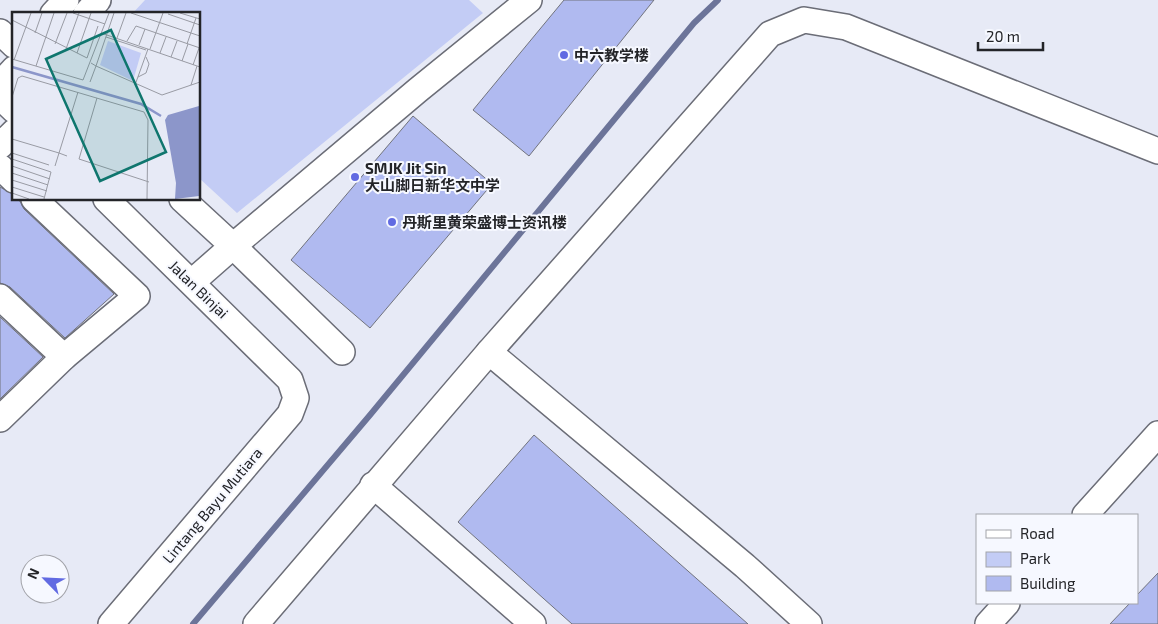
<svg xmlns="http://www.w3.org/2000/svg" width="1158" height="624" viewBox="0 0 1158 624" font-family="'Exo 2','Noto Sans SC',sans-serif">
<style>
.green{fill:#c3ccf5}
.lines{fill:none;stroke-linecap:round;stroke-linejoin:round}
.stream{stroke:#6c7499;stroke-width:6}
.building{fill:#b0baf0;stroke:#71737d}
.minor-casing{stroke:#6b6d77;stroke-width:28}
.minor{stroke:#fff;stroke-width:25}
.poi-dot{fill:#616ae2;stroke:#f6f8ff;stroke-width:2}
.labels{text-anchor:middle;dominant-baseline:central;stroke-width:4;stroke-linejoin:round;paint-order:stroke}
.poi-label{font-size:15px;font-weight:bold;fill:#232428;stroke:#f6f8ff;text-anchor:start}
.street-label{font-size:15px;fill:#232428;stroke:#f6f8ff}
.inset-river{fill:none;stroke:#8c96ca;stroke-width:2.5}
.inset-road{fill:none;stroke:#999ba4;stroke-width:1}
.view{fill:#0f766e;fill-opacity:0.15;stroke:#0f766e;stroke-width:2.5}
.inset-edge{fill:none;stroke:#232428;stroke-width:2.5}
</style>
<rect width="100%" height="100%" fill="#e7eaf6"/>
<polygon class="green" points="145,0 469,0 483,13 237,213 199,178 199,14 132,14"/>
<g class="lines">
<polyline class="stream" points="193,624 370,415 694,23 718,0"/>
</g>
<g class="building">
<polygon points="564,0 654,0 529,156 473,110"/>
<polygon points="413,116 492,184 370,328 291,260"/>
<polygon points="0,187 13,194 14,199 20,201 24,209 114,294 65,338 10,287 0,283"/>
<polygon points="0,317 43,357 0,399"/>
<polygon points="534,435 748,624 572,624 458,522"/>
<polygon points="1158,573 1158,624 1110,624 1130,603 1137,603 1137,595"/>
</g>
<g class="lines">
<g class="minor-casing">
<g id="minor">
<polyline points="53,14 66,0"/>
<polyline points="86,14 98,0"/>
<polyline points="0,32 14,45"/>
<polyline points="0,84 14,69"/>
<polyline points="0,97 14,110"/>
<polyline points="0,146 14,132"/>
<polyline points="0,167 14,180"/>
<polyline points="106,199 290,380 296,398 290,414 111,624"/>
<polyline points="182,199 233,246 192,282"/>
<polyline points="0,297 64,357"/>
<polyline points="342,352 233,246 418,90 529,0"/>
<polyline points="489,352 745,566 809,624"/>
<polyline points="0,419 64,357 137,296 34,199"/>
<polyline points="373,485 533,624"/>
<polyline points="1085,515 1158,434"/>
<polyline points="256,624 489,352 770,34 804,20 846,27 1158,151"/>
<polyline points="988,624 1007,603"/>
</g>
</g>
<use href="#minor" class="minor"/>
</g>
<g class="poi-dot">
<circle cx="564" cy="55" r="5"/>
<circle cx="355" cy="177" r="5"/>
<circle cx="392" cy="222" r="5"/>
</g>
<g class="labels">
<g class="poi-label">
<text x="574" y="55">中六教学楼</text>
<text x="365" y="168">SMJK Jit Sin<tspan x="365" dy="17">大山脚日新华文中学</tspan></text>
<text x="402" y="222">丹斯里黄荣盛博士资讯楼</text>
</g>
<g class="street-label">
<text transform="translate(199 289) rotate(44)">Jalan Binjai</text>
<text transform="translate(212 505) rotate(-50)">Lintang Bayu Mutiara</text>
</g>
</g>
<g transform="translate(12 12)">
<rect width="188" height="188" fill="#e7eaf6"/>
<path d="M96,29L129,41L121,69L88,53Z" fill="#c3ccf5"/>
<path d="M187,94V184L163,187L164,171L153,108L156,103Z" fill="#8c96ca"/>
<path class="inset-river" d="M0,55L129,92L149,104"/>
<path class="inset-road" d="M61,1L93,12M119,1L188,24M168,1L188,7M156,2L188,13M0,8L75,46L86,14M23,21L30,1M89,21L188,55M94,25L134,38M105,26L114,1M115,29L124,14L188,36M43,32L55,1M175,32L184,6M127,33L133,17M54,37L67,1M138,37L151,1M65,41L79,1M148,41L154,25M159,45L165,29M0,47L71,68L97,1M2,48L19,1M170,49L176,32M79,51L84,54L102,1M181,53L187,36M24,54L42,1M126,65L134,61L137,52L134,45M78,70L84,54L150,83L188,70M123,73L136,37M179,73L185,54M0,85L6,66L10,64L132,100L136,108L135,187M85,86L67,147L137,170M0,127L47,141L66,80M0,141L37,153M0,147L39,160L32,187M0,154L38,167M43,154L47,141L55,144M0,161L36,173M0,168L35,179M0,175L32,185M0,181L17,187"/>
<path class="view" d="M99,18L154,140L88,169L34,47Z"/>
<rect width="188" height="188" class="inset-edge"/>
</g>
<rect x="976" y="514" width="162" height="90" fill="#f6f8ff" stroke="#a2a3a9"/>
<rect x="986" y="530" width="25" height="8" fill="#ffffff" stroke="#a2a3a9"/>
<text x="1020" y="539" font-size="15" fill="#232428">Road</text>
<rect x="986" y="552" width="25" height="15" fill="#c3ccf5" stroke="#a2a3a9"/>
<text x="1020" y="564" font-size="15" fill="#232428">Park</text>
<rect x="986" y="576" width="25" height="15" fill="#b0baf0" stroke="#a2a3a9"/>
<text x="1020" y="589" font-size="15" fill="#232428">Building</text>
<g transform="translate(45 579) rotate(294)"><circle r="24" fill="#f6f8ff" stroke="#a2a3a9"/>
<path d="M0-4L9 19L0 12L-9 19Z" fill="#616ae2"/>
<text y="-8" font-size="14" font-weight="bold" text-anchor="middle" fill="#232428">N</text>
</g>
<path d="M978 42v8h65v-8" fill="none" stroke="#232428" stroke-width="2.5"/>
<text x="986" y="42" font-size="15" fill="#232428" stroke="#f6f8ff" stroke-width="4" paint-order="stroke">20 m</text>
</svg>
